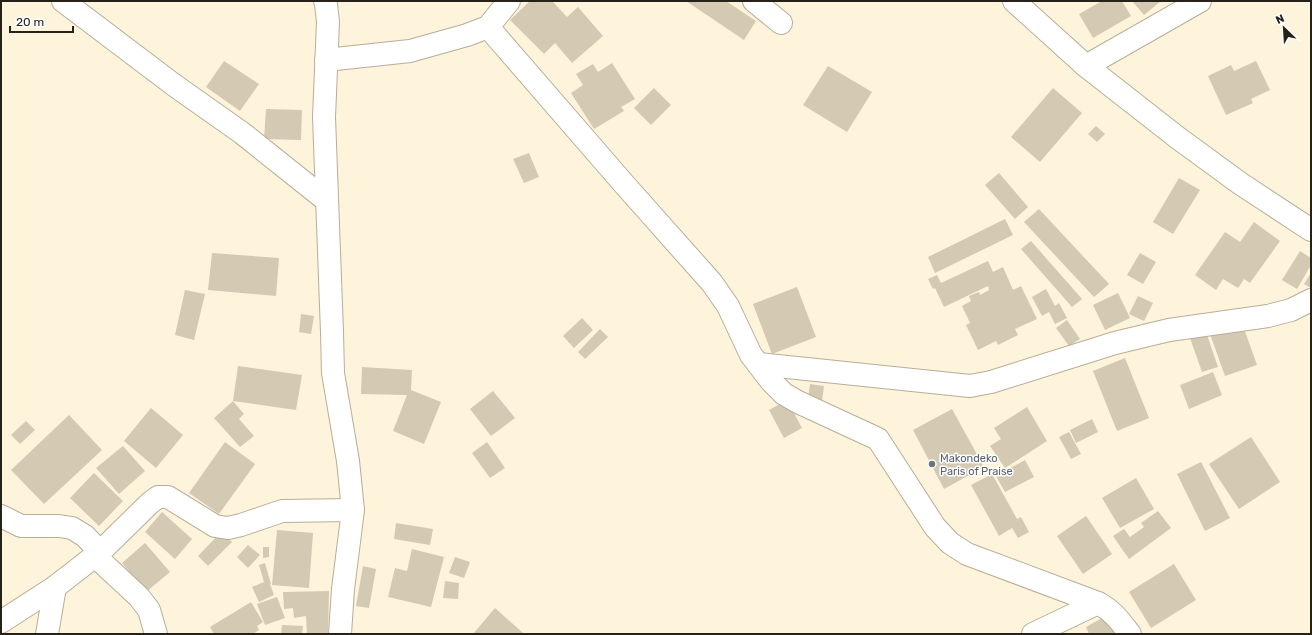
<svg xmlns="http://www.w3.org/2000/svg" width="1312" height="635" viewBox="0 0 1312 635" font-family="Rubik,sans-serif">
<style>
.building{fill:#d4c9b2}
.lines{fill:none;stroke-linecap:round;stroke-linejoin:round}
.minor-casing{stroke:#b8ad97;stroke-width:24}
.minor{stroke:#fff;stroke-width:22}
.worship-dot{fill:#6b7280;stroke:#fff;stroke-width:1.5}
.labels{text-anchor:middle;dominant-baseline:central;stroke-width:3;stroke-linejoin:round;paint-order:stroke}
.worship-label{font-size:11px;fill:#5b616d;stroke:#fff;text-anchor:start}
</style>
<rect width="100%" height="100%" fill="#fef3db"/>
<g class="building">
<polygon points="530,1 552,1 567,17 578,7 603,36 572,63 555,43 544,54 510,20"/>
<polygon points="686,1 726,1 756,21 744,40"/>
<polygon points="1102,1 1122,1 1131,16 1093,38 1079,14"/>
<polygon points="1132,1 1161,1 1144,15"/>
<polygon points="224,61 259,84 240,111 206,87"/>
<polygon points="1256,61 1270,90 1251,99 1253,103 1226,115 1208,76 1231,65 1234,71"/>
<polygon points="612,63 635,99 621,107 624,111 594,129 571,93 583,85 576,74 593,64 598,72"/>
<polygon points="828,66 872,92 847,132 803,105"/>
<polygon points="654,88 671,105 651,125 634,108"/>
<polygon points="1053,88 1082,113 1040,162 1011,137"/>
<polygon points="266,109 302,110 301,140 264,139"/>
<polygon points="1096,126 1105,134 1097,142 1088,134"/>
<polygon points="529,153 539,177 524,183 513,159"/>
<polygon points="999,173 1028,207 1015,219 985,185"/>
<polygon points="1179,178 1200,190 1173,234 1153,222"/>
<polygon points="1039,209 1109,284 1094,297 1024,222"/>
<polygon points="1005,219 1013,235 935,273 928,257"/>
<polygon points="1254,222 1280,241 1250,283 1244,279 1238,288 1223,279 1216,290 1195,275 1225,232 1240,242"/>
<polygon points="1031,241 1082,299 1072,307 1021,249"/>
<polygon points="1300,251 1311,258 1311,265 1297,289 1282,280"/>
<polygon points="212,253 279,258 276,296 208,290"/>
<polygon points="1140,253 1156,262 1143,284 1127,275"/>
<polygon points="988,261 993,272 1003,267 1013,290 1021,286 1037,319 1015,329 1018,335 998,345 996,341 978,350 966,325 970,323 962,306 971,301 969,296 979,292 980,295 989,290 988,286 944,307 935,288 933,289 928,279 937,275 941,283"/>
<polygon points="1311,273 1311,288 1304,284"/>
<polygon points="797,287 816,337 772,354 753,304"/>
<polygon points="1046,289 1055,306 1059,303 1067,318 1055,324 1049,312 1042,316 1032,297"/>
<polygon points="185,290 205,294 194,340 175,335"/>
<polygon points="1118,293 1130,318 1105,330 1093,305"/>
<polygon points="1138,296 1153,303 1144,321 1129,314"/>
<polygon points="301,314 314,316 311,334 299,332"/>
<polygon points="582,318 593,330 574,348 563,336"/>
<polygon points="1067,320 1080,339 1069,346 1056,328"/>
<polygon points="1242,323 1257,365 1225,376 1210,334"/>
<polygon points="600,329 608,337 585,359 578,352"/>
<polygon points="1206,332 1218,367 1202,372 1190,338"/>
<polygon points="1125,358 1149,418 1117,431 1093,371"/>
<polygon points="238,366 302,375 296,410 233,401"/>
<polygon points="362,367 412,370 411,390 441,402 424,444 393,431 407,395 361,394"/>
<polygon points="1213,372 1222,395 1189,409 1180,385"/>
<polygon points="810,384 824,386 822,401 808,399"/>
<polygon points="493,391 515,418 491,436 470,409"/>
<polygon points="787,400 802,428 784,438 769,410"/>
<polygon points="233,401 244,414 239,419 254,436 240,447 214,418"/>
<polygon points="1027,407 1047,441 1005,468 990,446 1001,439 994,428"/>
<polygon points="151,408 183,435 156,468 124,441"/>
<polygon points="952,409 984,467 944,489 913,430"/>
<polygon points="69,415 102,450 44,504 11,470"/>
<polygon points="1092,419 1098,432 1076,443 1070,430"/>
<polygon points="26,421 35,430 20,444 11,435"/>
<polygon points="1069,432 1081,454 1071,459 1059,437"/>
<polygon points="1251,437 1280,482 1239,509 1209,464"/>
<polygon points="225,442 255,464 219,514 189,493"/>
<polygon points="487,442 505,468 490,478 472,453"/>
<polygon points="123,446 145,471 119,494 96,468"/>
<polygon points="1025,460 1034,477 1005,492 996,476"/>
<polygon points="1201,462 1230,518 1205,531 1177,474"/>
<polygon points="94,473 123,501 99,526 70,498"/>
<polygon points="992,474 1017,519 1021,517 1029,532 1018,538 1012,528 999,536 971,485"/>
<polygon points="1136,478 1154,509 1120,528 1102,498"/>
<polygon points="1158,511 1171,528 1129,559 1113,536 1124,529 1130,537 1144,527 1141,523"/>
<polygon points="162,512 192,539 175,559 145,532"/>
<polygon points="1086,516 1112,554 1083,574 1057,536"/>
<polygon points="396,523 433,529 430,545 394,539"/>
<polygon points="277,530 313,533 309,588 272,585"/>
<polygon points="221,532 232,542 208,566 198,556"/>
<polygon points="145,543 170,572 146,592 122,563"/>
<polygon points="248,545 260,555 248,568 237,557"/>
<polygon points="263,547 269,547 269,557 263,558"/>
<polygon points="412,549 444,557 431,607 388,597 395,568 407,571"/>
<polygon points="455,557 470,562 464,578 449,573"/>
<polygon points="265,563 271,584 270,584 274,595 259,602 252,587 264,582 259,565"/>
<polygon points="1174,564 1196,600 1151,628 1129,592"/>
<polygon points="363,566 376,569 369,608 356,606"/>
<polygon points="445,581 459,583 458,599 443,598"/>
<polygon points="329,591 328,634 307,634 306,616 294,618 293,608 284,609 283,592"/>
<polygon points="277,597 285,618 265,625 257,604"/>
<polygon points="251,602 263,622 257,626 259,630 253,634 214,634 210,627"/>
<polygon points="495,608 523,633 522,634 473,634"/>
<polygon points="1113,612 1125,634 1089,634 1086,627"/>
<polygon points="282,625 303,626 302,634 281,634"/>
</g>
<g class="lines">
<g class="minor-casing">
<g id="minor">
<polyline points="63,1 174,85 242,133 326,200"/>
<polyline points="325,1 326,4 328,22 324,117 332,332 333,373 348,461 353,510 343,589 340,634"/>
<polyline points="754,1 781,23"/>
<polyline points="1014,1 1086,66 1178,138 1241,184 1311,230"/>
<polyline points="488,27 624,184 712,283 728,306 751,355 758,364 970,386 991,382 1115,343 1169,330 1268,316 1291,310 1311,300"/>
<polyline points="326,60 410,51 467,35 488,27 509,1"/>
<polyline points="1086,66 1200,1"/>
<path d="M758,364L771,381L784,394L798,402L878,439L935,527L950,543L967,554L1098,603C1113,611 1120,621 1130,634"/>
<polyline points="1,516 21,526 59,526 72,528 85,536 100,552"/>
<polyline points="95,556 139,597 149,610 156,634"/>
<polyline points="1,622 55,587 100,552 150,503 158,497 168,497 215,526 228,528 241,525 282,511 353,510"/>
<polyline points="47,634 55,587"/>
<polyline points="1033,634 1098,603"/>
</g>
</g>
<use href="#minor" class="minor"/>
</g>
<circle class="worship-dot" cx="932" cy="464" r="4"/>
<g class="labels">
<g class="worship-label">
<text x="940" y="458">Makondeko<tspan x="940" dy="13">Paris of Praise</tspan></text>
</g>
</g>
<rect width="1312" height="635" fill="none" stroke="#262219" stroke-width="4"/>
<g transform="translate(1284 28) rotate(335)" stroke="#ffffff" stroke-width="3" paint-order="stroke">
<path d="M0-3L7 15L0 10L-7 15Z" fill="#262219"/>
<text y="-6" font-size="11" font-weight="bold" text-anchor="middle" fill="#262219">N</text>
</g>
<path d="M10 26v6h63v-6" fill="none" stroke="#262219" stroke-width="2"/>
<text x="16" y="26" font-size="12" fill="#262219" stroke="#ffffff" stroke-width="3" paint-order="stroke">20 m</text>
</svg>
